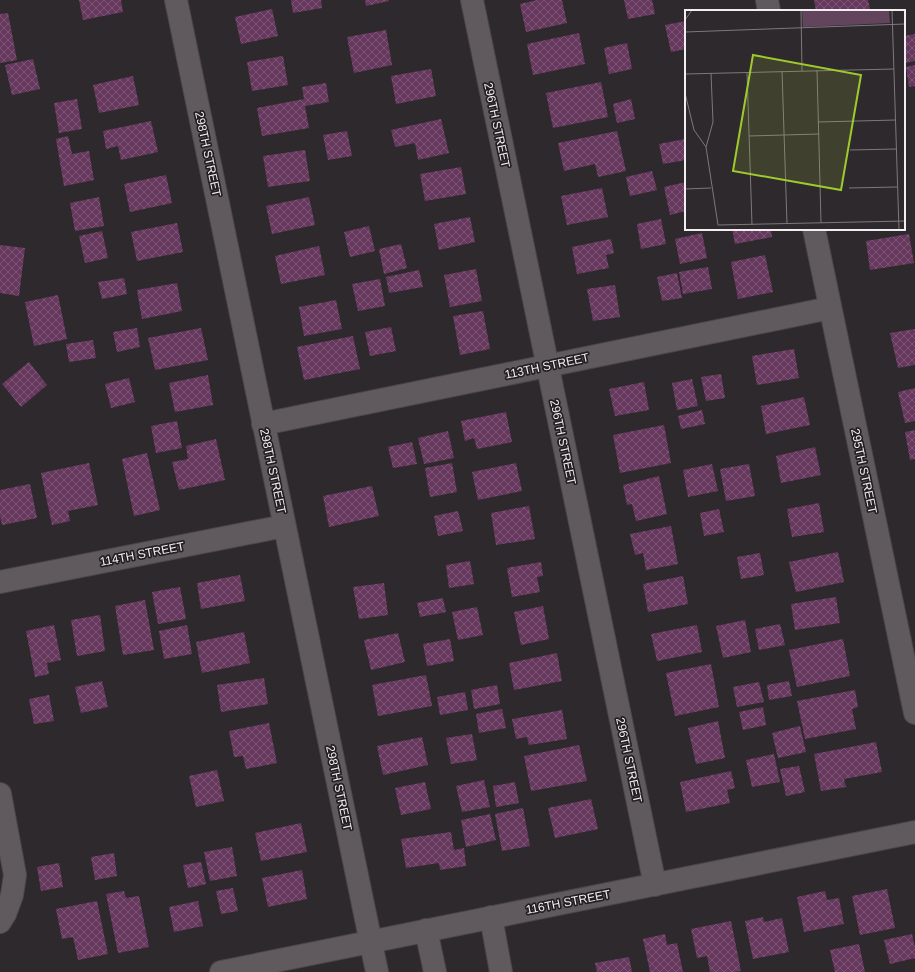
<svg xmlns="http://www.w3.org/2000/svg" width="915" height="972" viewBox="0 0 915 972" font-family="Helvetica,sans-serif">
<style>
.building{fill:url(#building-cross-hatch)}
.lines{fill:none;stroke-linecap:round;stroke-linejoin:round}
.minor-casing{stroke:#4b464a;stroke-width:24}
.minor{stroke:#605a5e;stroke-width:22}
.labels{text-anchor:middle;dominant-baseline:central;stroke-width:3.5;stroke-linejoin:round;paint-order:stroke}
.street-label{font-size:12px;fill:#f2eef1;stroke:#241f23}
.inset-road{fill:none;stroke:#7c787b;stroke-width:1}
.view{fill:#9fca2c;fill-opacity:0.15;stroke:#9fca2c;stroke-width:2}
.inset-edge{fill:none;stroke:#f2eef1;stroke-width:2}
</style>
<defs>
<pattern id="building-cross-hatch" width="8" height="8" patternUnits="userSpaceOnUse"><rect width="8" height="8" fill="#66385d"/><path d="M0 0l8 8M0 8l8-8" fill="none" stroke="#7c5575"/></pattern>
</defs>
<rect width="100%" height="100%" fill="#2e292d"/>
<g class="building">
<polygon points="79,0 121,0 123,12 83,20"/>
<polygon points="291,0 321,0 322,8 293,13"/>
<polygon points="365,0 389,0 389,1 366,6"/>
<polygon points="537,0 562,0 567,23 526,32 520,4"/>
<polygon points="624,0 652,0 655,14 628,19"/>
<polygon points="814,0 868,0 870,9 858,11 816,11"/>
<polygon points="272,9 278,36 241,44 235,17"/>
<polygon points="8,13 17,60 0,63 0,14"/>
<polygon points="686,21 686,49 671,52 665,25"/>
<polygon points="386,30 392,65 354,73 347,37"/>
<polygon points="579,33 585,64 533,75 527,44"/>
<polygon points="915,34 915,61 906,63 904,54 904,36"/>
<polygon points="627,43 632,69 609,74 604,48"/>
<polygon points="283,56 288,85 252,91 247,62"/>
<polygon points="33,59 40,89 12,95 5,65"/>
<polygon points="915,65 915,86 909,87 906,67"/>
<polygon points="431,69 436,96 396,104 391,76"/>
<polygon points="133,76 139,105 99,113 93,85"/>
<polygon points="601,82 608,117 553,128 546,93"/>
<polygon points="326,83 329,102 305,106 309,128 262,136 257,108 304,99 302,87"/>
<polygon points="77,99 82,129 59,133 54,103"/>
<polygon points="631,99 635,119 617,123 613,104"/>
<polygon points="441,119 449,153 418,160 415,143 395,147 391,130"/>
<polygon points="151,121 158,152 121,160 118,146 106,149 103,131"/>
<polygon points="347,131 352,156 328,160 323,135"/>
<polygon points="617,131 626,171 598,177 595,164 564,171 558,143"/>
<polygon points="68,136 72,154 89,151 94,180 64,186 56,139"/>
<polygon points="685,139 686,160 663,164 659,144"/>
<polygon points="305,150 310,181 268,187 263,156"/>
<polygon points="461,167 466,194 425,201 420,174"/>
<polygon points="652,171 657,190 630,196 626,177"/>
<polygon points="166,175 172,203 130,212 124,184"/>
<polygon points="686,182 686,211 670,215 664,187"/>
<polygon points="602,188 608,217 567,225 561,196"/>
<polygon points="99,197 104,226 75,231 70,203"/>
<polygon points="309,197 315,225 272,234 266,206"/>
<polygon points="470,217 475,242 439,250 434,224"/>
<polygon points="661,219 666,244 641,249 637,224"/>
<polygon points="177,223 183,252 137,261 131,232"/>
<polygon points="369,226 375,251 350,257 344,232"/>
<polygon points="732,229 771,229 772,237 735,244"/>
<polygon points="102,231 108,258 85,263 79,236"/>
<polygon points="702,233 707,258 680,264 675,239"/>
<polygon points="909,234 914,263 870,270 866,241"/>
<polygon points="611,239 614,253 606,255 609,268 577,274 572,247"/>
<polygon points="401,244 407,268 384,274 379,249"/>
<polygon points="0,245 25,248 19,296 0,293"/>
<polygon points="319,246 325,275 281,284 275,256"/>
<polygon points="765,255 773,292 738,299 731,262"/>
<polygon points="708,267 712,289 683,294 679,272"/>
<polygon points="476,269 482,301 450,307 444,275"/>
<polygon points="419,270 423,287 389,293 386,277"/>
<polygon points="677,273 682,298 662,301 657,277"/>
<polygon points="124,278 127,294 102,299 98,282"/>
<polygon points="380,279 385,306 358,311 352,284"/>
<polygon points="177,283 182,311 142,319 137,290"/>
<polygon points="615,285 620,317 593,321 587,289"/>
<polygon points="58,295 67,339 34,346 25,302"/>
<polygon points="336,300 342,329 304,336 299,307"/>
<polygon points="483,311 490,349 460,355 453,316"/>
<polygon points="391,327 396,351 370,356 365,332"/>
<polygon points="137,328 140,347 117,352 113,332"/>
<polygon points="201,328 208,360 155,370 148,338"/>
<polygon points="915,329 915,365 898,368 890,333"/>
<polygon points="353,336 360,369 304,380 297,347"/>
<polygon points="93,340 96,358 69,362 66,344"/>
<polygon points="794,349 799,378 757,385 752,356"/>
<polygon points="29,362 47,385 21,407 2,384"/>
<polygon points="721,374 725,398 706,401 701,377"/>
<polygon points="208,375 213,405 175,412 169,383"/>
<polygon points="129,378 135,402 111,408 105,384"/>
<polygon points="692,379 698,406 677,410 672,383"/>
<polygon points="644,382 649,410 615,416 609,389"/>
<polygon points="915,388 915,421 905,423 898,392"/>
<polygon points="804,397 810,425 766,434 761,406"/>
<polygon points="702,410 705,424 681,429 678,416"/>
<polygon points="506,412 512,442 477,449 474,438 465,441 461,421"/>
<polygon points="177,421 182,448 156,453 151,426"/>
<polygon points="664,425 671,463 620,473 613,435"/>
<polygon points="915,430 915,459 910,460 905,432"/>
<polygon points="448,431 454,458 424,464 418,438"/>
<polygon points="216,439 225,480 179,490 172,462 188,459 186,446"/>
<polygon points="412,442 417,464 393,468 388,447"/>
<polygon points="815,447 821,475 781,483 776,456"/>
<polygon points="147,453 160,510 134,516 122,459"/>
<polygon points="89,463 98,505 68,511 70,521 52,525 41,473"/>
<polygon points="452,463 457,492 430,497 425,468"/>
<polygon points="516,463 522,491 478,500 472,472"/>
<polygon points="712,464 718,491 688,497 683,470"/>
<polygon points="749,464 755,496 726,501 720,469"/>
<polygon points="659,476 667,514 636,521 632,504 627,505 623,485"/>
<polygon points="30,484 37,518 2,525 0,516 0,490"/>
<polygon points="372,486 379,516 329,527 323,496"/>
<polygon points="819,503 824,532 792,537 787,509"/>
<polygon points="529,506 535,539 496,545 491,513"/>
<polygon points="719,509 724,532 704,536 700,513"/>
<polygon points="458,511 463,531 438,536 434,516"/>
<polygon points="671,526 678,564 646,570 643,553 635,555 630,534"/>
<polygon points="838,552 844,582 796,592 789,562"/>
<polygon points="760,553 764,575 741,579 737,557"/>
<polygon points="470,561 474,584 449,588 446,565"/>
<polygon points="541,562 543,576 537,577 540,592 512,597 507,568"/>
<polygon points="240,575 245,601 201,609 197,583"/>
<polygon points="683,576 688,604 648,612 643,584"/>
<polygon points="384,583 388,615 359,619 353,587"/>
<polygon points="180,587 186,619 158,624 152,592"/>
<polygon points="836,597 840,623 795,630 791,604"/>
<polygon points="443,598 446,612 420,617 417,603"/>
<polygon points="145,600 154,650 123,655 115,606"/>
<polygon points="543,606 549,639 521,645 514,612"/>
<polygon points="477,607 483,635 458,640 452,612"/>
<polygon points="100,615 105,651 77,656 71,620"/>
<polygon points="745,620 751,652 723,658 716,626"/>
<polygon points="780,624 785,645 759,650 755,629"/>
<polygon points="54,625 61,660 47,663 49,674 35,677 26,631"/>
<polygon points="187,625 192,654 164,659 159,631"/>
<polygon points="697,625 702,652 657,661 651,634"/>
<polygon points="244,632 250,663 202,673 196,642"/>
<polygon points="398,633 405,662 371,670 364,640"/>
<polygon points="450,639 454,661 427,666 423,644"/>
<polygon points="843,639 850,676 797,687 789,650"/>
<polygon points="557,653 562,681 514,690 509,663"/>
<polygon points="711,664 719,707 675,716 666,673"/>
<polygon points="426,675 432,706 378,716 372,685"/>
<polygon points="264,678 268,704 221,712 217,685"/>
<polygon points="102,681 108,707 81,713 75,687"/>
<polygon points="789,681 792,696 769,700 767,685"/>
<polygon points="759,682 764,702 737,707 733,687"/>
<polygon points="497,685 500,704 474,709 471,690"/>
<polygon points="855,690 858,707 852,709 856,729 805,739 797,701"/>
<polygon points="465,692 468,710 440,715 437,697"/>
<polygon points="49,695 54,721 34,724 29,699"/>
<polygon points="763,707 766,725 743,730 739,712"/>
<polygon points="502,709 506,728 479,733 476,714"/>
<polygon points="562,710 567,739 529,745 527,737 516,739 512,719"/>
<polygon points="718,721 725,758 696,764 688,728"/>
<polygon points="269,723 277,763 246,769 243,756 234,757 229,731"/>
<polygon points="800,726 806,752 778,758 772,733"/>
<polygon points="472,734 477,760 451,764 446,738"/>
<polygon points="422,737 428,765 383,775 377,746"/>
<polygon points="876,742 882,772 844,779 846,787 821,791 814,754"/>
<polygon points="579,745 587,781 531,791 524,756"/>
<polygon points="774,754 780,782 752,787 746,760"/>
<polygon points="799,766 805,792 786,796 780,769"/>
<polygon points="217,770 224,801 196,807 189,776"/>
<polygon points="731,771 735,788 727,790 730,803 686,812 680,782"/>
<polygon points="484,780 490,807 462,812 456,786"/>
<polygon points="425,782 431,809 401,815 395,788"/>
<polygon points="515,782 519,803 496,807 493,786"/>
<polygon points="591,799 598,829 555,838 548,808"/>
<polygon points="523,808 530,846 502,851 495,814"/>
<polygon points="490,814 496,840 466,847 461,820"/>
<polygon points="301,823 307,852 261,861 255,833"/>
<polygon points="451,832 454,850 464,848 466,866 440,870 439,863 406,868 401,839"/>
<polygon points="232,847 237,876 210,881 204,852"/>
<polygon points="114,853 117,876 95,880 91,857"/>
<polygon points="201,862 206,884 188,888 183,865"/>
<polygon points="59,863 63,887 41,891 37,867"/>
<polygon points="302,870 307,899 268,907 262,878"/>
<polygon points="233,888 238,911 221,914 216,891"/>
<polygon points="887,889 895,928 860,935 852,896"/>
<polygon points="124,891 126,898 139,896 149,947 118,953 106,894"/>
<polygon points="825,891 827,900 839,898 844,924 804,932 797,897"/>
<polygon points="97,901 108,954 78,960 73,937 62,939 56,909"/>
<polygon points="198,901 203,926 174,932 169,907"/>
<polygon points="763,917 764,922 782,918 789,952 753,959 745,921"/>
<polygon points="731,921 741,971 734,972 710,972 707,956 697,958 691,929"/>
<polygon points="665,934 667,945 677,943 683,972 650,972 643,939"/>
<polygon points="912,934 915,947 915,958 890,964 884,940"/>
<polygon points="859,944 865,972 835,972 830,950"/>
<polygon points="629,957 632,972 597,972 595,963"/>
</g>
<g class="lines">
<g class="minor-casing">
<g id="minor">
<polyline points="176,0 377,972"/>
<polyline points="472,0 655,885"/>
<polyline points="767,0 769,11"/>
<polyline points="814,229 915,713"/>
<polyline points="263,424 830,308"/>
<polyline points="0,582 284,526"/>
<polyline points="0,794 15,875 12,895 5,914 0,922"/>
<polyline points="491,917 501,972"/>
<polyline points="426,930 435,972"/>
<polyline points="221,972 915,832"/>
</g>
</g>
<use href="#minor" class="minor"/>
</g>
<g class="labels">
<g class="street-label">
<text transform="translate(497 125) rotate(78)">296TH STREET</text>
<text transform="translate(208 154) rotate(78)">298TH STREET</text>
<text transform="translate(547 366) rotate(-12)">113TH STREET</text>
<text transform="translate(563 442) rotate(78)">296TH STREET</text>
<text transform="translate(273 471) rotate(78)">298TH STREET</text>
<text transform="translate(864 471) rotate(78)">295TH STREET</text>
<text transform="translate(142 554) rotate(-11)">114TH STREET</text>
<text transform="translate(629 760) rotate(78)">296TH STREET</text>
<text transform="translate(339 788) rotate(78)">298TH STREET</text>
<text transform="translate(568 902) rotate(-11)">116TH STREET</text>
</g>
</g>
<g transform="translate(685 10)">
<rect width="220" height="220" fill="#2e292d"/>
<path d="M117,0H204L205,13L118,17Z" fill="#62445c"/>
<path class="inset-road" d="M116,0L117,61M207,0L214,220M0,10L7,0M0,22L220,14M132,60L136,213M97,61L102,214M62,62L67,215M26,63L28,112L21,137L33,215L220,211M0,64L209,59M0,83L9,120L21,137M133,112L211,110M64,126L134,124M165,140L211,139M164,178L212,177M0,179L26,178"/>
<path class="view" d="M68,45L176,65L156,180L48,161Z"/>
<rect width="220" height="220" class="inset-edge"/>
</g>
</svg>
